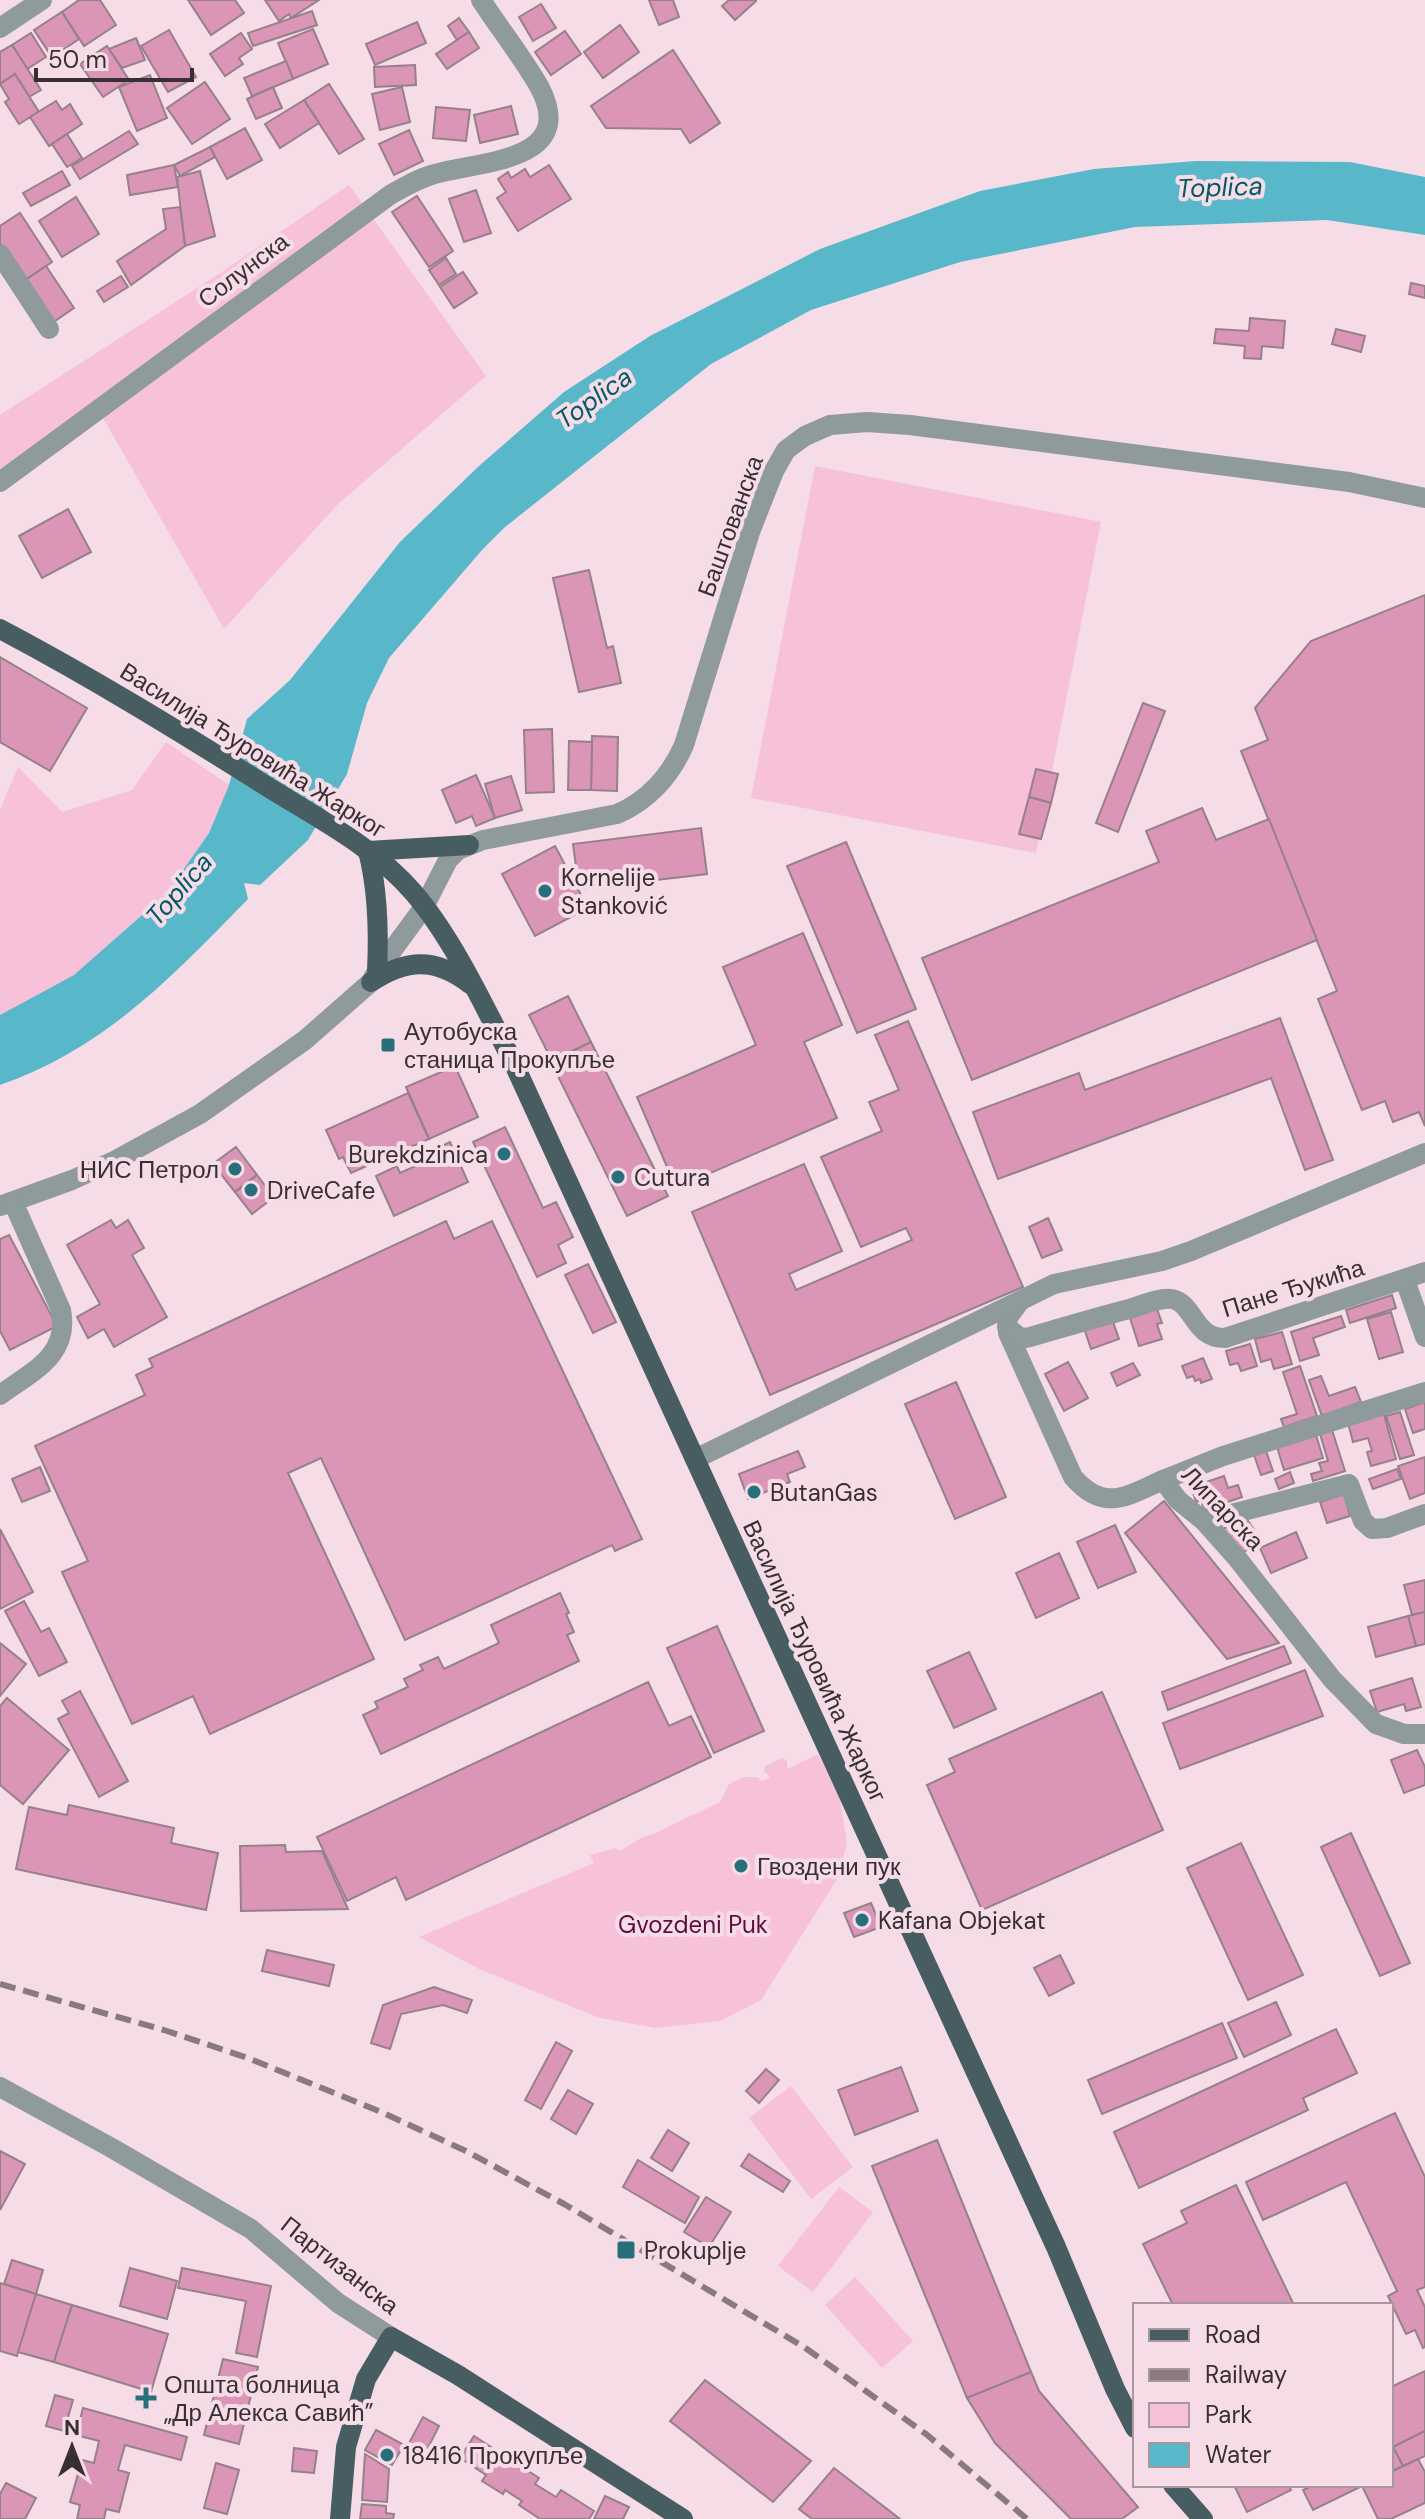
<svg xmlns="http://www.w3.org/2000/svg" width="1425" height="2519" viewBox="0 0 1425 2519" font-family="'DM Sans',sans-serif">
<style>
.green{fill:#f7c1da}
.water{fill:#59b7ca}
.building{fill:#db96b7;stroke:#96808a;stroke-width:2}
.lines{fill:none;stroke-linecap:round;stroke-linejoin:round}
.minor{stroke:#8e9a9c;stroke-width:20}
.major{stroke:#485d61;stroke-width:20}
.rail{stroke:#897980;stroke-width:6;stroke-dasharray:16 8;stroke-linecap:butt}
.poi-dot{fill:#286f7c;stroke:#f5dce7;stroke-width:3}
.labels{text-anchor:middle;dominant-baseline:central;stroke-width:8;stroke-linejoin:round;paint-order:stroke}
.street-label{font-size:24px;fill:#382f33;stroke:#f5dce7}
.poi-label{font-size:24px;fill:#382f33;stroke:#f5dce7;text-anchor:start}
.park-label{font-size:24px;fill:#5e0c3e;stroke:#f5dce7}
.water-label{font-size:26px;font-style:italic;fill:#035966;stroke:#f5dce7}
</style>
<rect width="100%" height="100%" fill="#f5dce7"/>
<g class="green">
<polygon points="349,185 486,376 338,504 224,629 103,418 0,474 0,415 222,272"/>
<polygon points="815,466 1101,522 1036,853 751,798"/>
<polygon points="166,742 229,785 209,833 167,893 74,975 0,1015 0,810 18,767 62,812 132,790"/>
<polygon points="818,1754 840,1799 847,1844 837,1879 761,2000 720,2021 656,2028 600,2018 479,1969 419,1937 594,1863 590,1855 616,1848 619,1851 643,1837 653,1834 720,1802 729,1784 743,1777 757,1777 762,1781 770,1777 764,1771 765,1766 782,1758 787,1761 787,1769"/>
<polygon points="791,2086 853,2167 811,2199 749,2118"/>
<polygon points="839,2187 873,2212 813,2292 778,2266"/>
<polygon points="855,2277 913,2341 882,2368 825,2305"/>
</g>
<path class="water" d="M1196,161L1350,162L1425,177V235L1327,220L1135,227L960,262L811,310L711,364L505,527L482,550L389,658L367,703L347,774L308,840L260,885L244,883L248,899C172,977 104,1049 0,1085V1015L74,975L167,893L209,833L229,785L247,719L290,680L400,542L479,466L564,392L650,336L820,249L980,191L1094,169Z"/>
<g class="building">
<polygon points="79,0 100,0 116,25 84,46 62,12"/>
<polygon points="188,0 235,0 244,13 211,35"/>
<polygon points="265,0 319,0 291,18 289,14 279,21"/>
<polygon points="649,0 673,0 679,17 659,25"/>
<polygon points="729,0 756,0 756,1 735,20 722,6"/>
<polygon points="541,4 556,28 533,41 519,17"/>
<polygon points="312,11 317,25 253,46 248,33"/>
<polygon points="62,12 79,39 52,57 34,30"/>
<polygon points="459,18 469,32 457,40 448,26"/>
<polygon points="417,22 426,43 375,65 366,44"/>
<polygon points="620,25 639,52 603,78 584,52"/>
<polygon points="313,29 328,64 293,79 278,43"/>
<polygon points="169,30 196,77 168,92 141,46"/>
<polygon points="565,31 581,54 551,75 535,52"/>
<polygon points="469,32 479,48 447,69 436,54"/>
<polygon points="31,33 46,57 27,69 12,45"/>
<polygon points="241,33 252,49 239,58 243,64 225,76 210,54"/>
<polygon points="136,38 145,60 122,68 109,49"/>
<polygon points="12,45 41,90 29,97 15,74 0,84 0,52"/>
<polygon points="107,46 129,80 103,97 80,64"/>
<polygon points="673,50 720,123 690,143 681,129 606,128 591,106"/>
<polygon points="286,61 293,79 252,96 244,78"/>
<polygon points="415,65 416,85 375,87 374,67"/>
<polygon points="15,74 39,112 19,124 5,102 9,99 0,84"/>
<polygon points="150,75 167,118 137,131 119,87"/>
<polygon points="205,82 230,119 192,144 167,108"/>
<polygon points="329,84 364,139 339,154 304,100"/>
<polygon points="273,87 282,108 256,119 247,99"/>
<polygon points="402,87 410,122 380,130 372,94"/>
<polygon points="304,100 319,123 280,148 265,124"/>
<polygon points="56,101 62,110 70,104 82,124 49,146 30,117"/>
<polygon points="511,106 518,134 480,143 474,115"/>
<polygon points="436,107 470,110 466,141 433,138"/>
<polygon points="245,128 262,160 227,179 210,147"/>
<polygon points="409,130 423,161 394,175 379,144"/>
<polygon points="129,131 138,144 80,179 72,166"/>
<polygon points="67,134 82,158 67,167 52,144"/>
<polygon points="210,147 215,157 180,176 174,165"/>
<polygon points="174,165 178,187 130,195 127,175"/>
<polygon points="549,165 571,199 518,231 497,198 506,192 498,179 508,172 511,178 525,169 530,177"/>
<polygon points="62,171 70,185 31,206 23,193"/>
<polygon points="200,171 215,236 185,246 177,177"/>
<polygon points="476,190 491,233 464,242 449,199"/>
<polygon points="417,196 453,251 429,267 392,212"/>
<polygon points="76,197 99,234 62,257 39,221"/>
<polygon points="180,207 185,246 131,285 117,261 166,229 163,209"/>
<polygon points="20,213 52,262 21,283 0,251 0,226"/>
<polygon points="446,258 456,274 439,285 429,270"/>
<polygon points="46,266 74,308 49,325 21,283"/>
<polygon points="463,272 477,293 454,308 440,287"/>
<polygon points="121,276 128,287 104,302 97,291"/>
<polygon points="1411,283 1425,286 1425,298 1409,294"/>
<polygon points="1250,318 1285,321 1283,348 1262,346 1261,359 1244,358 1245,346 1214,343 1216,329 1249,331"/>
<polygon points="1336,329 1365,336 1361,352 1332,344"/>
<polygon points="68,509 91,552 42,578 19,536"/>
<polygon points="589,570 607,648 613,646 621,683 579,692 553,578"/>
<polygon points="1425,595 1425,1126 1419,1112 1393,1122 1385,1101 1362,1110 1318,999 1337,991 1241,751 1268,740 1255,708 1311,641"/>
<polygon points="0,657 87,708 50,771 0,742"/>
<polygon points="1143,703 1165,711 1118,832 1096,823"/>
<polygon points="552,729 554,792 526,793 524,730"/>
<polygon points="592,736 618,737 617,791 591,790"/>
<polygon points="569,741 592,742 591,790 568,790"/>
<polygon points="1036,769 1058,774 1051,803 1029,797"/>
<polygon points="476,775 495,818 476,826 472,816 456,823 442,790"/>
<polygon points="511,776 522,810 495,818 485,784"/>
<polygon points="1029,797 1051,803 1041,839 1019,834"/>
<polygon points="1202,808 1216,840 1269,819 1317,940 972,1080 922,958 1159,862 1146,831"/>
<polygon points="701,828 707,874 579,889 573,844"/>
<polygon points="846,842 916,1009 857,1033 787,866"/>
<polygon points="555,846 588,908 535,936 502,874"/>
<polygon points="803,933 842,1025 804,1042 837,1118 676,1188 637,1097 756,1045 723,967"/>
<polygon points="568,996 591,1042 552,1061 529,1015"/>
<polygon points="1280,1018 1333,1160 1305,1170 1271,1078 998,1179 973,1112 1079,1073 1085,1090"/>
<polygon points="908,1021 1023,1287 770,1395 692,1212 804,1164 842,1251 789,1274 796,1290 912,1240 906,1228 861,1247 821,1157 882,1131 869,1102 899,1090 875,1035"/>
<polygon points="591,1042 668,1196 627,1216 551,1062"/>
<polygon points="455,1066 478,1117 429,1139 406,1087"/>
<polygon points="408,1093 429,1139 351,1173 343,1157 339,1159 326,1130"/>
<polygon points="505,1127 543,1208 556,1202 573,1237 558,1245 566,1263 537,1277 473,1142"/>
<polygon points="450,1142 468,1182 394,1216 376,1176 397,1166 400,1173 427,1161 424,1154"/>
<polygon points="236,1147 257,1175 235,1192 213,1164"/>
<polygon points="257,1175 274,1197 252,1214 235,1192"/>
<polygon points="1048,1218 1062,1250 1042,1258 1029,1227"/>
<polygon points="111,1220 116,1228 128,1220 144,1248 132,1255 167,1317 114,1347 104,1329 88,1338 77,1317 100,1304 67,1245"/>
<polygon points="446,1221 454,1239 492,1221 642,1539 615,1551 612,1545 405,1640 321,1458 288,1473 374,1659 210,1734 193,1696 132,1724 62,1572 88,1561 35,1446 145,1395 136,1375 153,1367 149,1359"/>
<polygon points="9,1235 57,1326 10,1350 0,1331 0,1239"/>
<polygon points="588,1264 616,1322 593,1333 565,1275"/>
<polygon points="1392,1295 1396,1308 1350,1323 1346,1310"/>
<polygon points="1157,1309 1162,1323 1157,1324 1162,1339 1139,1346 1130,1318"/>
<polygon points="1391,1312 1403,1352 1379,1359 1367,1319"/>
<polygon points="1341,1316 1345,1327 1313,1338 1319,1355 1300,1361 1291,1332"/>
<polygon points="1112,1319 1119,1339 1091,1349 1084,1328"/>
<polygon points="1282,1332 1292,1364 1274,1369 1271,1359 1261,1362 1255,1339"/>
<polygon points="1250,1344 1257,1366 1241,1371 1238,1363 1230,1365 1226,1351"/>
<polygon points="1203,1358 1212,1379 1201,1383 1200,1379 1195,1381 1193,1376 1187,1378 1182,1366"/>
<polygon points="1068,1362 1088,1398 1064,1411 1045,1374"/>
<polygon points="1133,1363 1140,1375 1117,1386 1111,1373"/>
<polygon points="1300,1366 1317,1416 1284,1427 1281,1419 1297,1414 1283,1372"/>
<polygon points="1321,1376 1329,1396 1355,1387 1361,1402 1322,1416 1309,1380"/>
<polygon points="956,1382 1006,1497 955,1519 905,1404"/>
<polygon points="1425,1402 1425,1429 1413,1433 1405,1409"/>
<polygon points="1400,1412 1414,1455 1400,1459 1386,1416"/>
<polygon points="1384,1414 1396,1459 1371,1466 1367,1452 1372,1451 1368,1438 1353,1442 1348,1423"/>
<polygon points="1332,1430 1345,1471 1313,1481 1311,1474 1322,1471 1319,1463 1328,1461 1320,1434"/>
<polygon points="1316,1435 1323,1458 1284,1470 1277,1447"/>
<polygon points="798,1451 805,1467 787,1474 790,1482 748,1499 739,1474"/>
<polygon points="1266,1451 1273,1471 1261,1475 1254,1455"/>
<polygon points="1425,1457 1425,1493 1410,1499 1398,1466"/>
<polygon points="40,1467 50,1491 22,1502 12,1479"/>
<polygon points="1397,1469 1401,1479 1373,1489 1369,1479"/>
<polygon points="1290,1472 1294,1483 1279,1489 1275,1479"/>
<polygon points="1224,1476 1228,1488 1238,1485 1242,1497 1204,1510 1201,1500 1196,1502 1191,1487"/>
<polygon points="1344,1494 1350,1516 1327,1523 1320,1502"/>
<polygon points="1164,1501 1279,1643 1227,1659 1125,1533"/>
<polygon points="1234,1521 1236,1524 1241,1521 1244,1525 1248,1521 1255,1531 1247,1537 1253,1546 1241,1554 1223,1529"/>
<polygon points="1115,1525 1136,1572 1098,1588 1077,1542"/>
<polygon points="0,1529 33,1592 0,1609"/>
<polygon points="1296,1532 1307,1558 1271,1573 1260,1548"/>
<polygon points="1059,1553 1079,1598 1036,1618 1016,1573"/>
<polygon points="1425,1580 1425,1612 1412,1615 1404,1585"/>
<polygon points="560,1593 569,1613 566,1614 574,1632 567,1635 579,1661 381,1754 363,1715 378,1708 375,1702 408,1687 404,1679 423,1670 420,1665 438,1657 444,1669 499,1643 491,1625"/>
<polygon points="24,1601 41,1632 49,1628 67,1662 39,1676 5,1611"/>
<polygon points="1425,1612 1425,1644 1416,1646 1408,1616"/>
<polygon points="1408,1616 1416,1646 1376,1657 1368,1627"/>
<polygon points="717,1626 764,1731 714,1753 667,1648"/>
<polygon points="0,1643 26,1664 0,1696"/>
<polygon points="1284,1646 1291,1663 1168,1710 1162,1692"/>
<polygon points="969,1652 996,1709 954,1728 927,1671"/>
<polygon points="1305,1670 1323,1716 1180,1769 1163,1723"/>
<polygon points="1412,1678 1421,1707 1406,1711 1404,1704 1377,1712 1370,1691"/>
<polygon points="648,1682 669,1726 691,1716 711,1757 406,1900 396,1877 347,1901 317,1837"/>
<polygon points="80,1691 128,1781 99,1797 58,1719 69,1713 62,1701"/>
<polygon points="1102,1692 1163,1830 982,1910 927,1785 955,1772 949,1759"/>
<polygon points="7,1698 69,1750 23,1804 0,1785 0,1706"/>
<polygon points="1417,1750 1425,1767 1425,1785 1404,1793 1391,1760"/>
<polygon points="69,1805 174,1828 171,1843 218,1853 206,1910 16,1869 29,1807 67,1815"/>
<polygon points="1351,1833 1410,1963 1380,1976 1321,1847"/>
<polygon points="1241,1843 1303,1975 1248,2000 1187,1868"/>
<polygon points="285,1845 286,1852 322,1851 348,1909 241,1911 240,1846"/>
<polygon points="871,1903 881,1927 854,1937 844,1913"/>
<polygon points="267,1950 334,1965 329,1986 262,1971"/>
<polygon points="1060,1955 1074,1983 1049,1996 1034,1968"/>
<polygon points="434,1987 472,2000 467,2013 443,2005 401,2014 390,2049 371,2043 383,2005"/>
<polygon points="1276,2002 1291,2035 1244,2057 1228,2023"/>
<polygon points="1222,2023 1237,2058 1102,2114 1088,2080"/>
<polygon points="1336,2029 1357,2073 1303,2098 1308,2110 1139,2188 1114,2132"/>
<polygon points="556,2042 572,2051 541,2109 525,2100"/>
<polygon points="901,2067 918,2111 855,2135 838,2090"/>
<polygon points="766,2069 779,2080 759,2103 746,2091"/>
<polygon points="568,2090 593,2104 576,2134 551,2119"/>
<polygon points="1395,2113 1425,2177 1425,2287 1417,2290 1425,2307 1425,2347 1423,2348 1415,2330 1406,2334 1388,2296 1397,2291 1346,2182 1263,2220 1246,2182"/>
<polygon points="668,2130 689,2143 672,2171 651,2158"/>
<polygon points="937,2140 1031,2372 967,2398 872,2166"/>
<polygon points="0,2151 25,2164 0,2210"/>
<polygon points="749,2154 790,2181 783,2192 741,2166"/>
<polygon points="638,2160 699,2197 685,2223 623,2187"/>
<polygon points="1236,2185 1294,2305 1173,2305 1143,2244 1187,2223 1181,2211"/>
<polygon points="706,2197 731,2212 709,2247 684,2232"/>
<polygon points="12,2260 43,2270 36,2294 4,2284"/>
<polygon points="130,2268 177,2281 167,2319 120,2306"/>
<polygon points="182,2268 271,2286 257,2357 236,2353 246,2301 178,2288"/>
<polygon points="0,2283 36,2294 17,2356 0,2351"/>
<polygon points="36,2294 72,2305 54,2362 18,2352"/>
<polygon points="72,2305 168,2334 151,2392 54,2362"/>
<polygon points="223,2359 258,2367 239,2444 204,2435"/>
<polygon points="1425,2371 1425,2431 1391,2448 1391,2387"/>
<polygon points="1031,2372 1039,2391 1138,2507 1122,2519 1071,2519 995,2443 967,2398"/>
<polygon points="705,2380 811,2461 773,2502 670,2421"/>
<polygon points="55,2395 73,2400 64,2431 46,2426"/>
<polygon points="83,2408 187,2437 181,2460 125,2445 118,2470 129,2473 119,2512 106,2509 104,2519 77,2519 80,2505 70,2502 82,2460 94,2463 99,2441 76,2435"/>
<polygon points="423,2417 439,2426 425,2454 408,2445"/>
<polygon points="376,2430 404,2445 392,2465 365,2450"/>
<polygon points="1425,2431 1425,2456 1403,2466 1393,2447"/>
<polygon points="474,2436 539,2478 535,2484 556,2497 561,2490 594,2511 589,2519 540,2519 519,2505 522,2501 505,2490 503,2494 482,2481 486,2475 460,2458"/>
<polygon points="1393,2447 1403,2466 1391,2472 1391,2448"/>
<polygon points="294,2448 317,2451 314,2473 292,2471"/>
<polygon points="365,2454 389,2469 387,2502 362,2500"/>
<polygon points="1418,2459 1425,2472 1425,2503 1391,2519 1378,2519 1362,2486 1391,2485 1391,2472"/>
<polygon points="216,2463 239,2470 227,2514 204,2508"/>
<polygon points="834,2468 900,2519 812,2519 799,2509"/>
<polygon points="6,2483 36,2498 25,2519 0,2519 0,2494"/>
<polygon points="1234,2485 1289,2485 1291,2490 1247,2512"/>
<polygon points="1314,2485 1364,2485 1313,2510 1303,2490"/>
<polygon points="605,2496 629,2507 623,2519 594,2519"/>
<polygon points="362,2504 386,2506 386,2513 394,2514 393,2519 360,2519"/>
</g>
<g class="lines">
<g class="minor">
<polyline points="0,28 42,0"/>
<polyline points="0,254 49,329"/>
<path d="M0,482L390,195C404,187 419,178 435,174C480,161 578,162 540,88C523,58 500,29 481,0"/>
<path d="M0,1206L72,1180L116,1160L200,1114L305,1040L371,982L377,971L424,907L448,860L458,850L483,840L617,814C648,801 671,775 684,745L750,532L774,471L786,450L805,436L830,425L867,422L910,425L1349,482L1425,498"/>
<polyline points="1405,1280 1425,1337"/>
<path d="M1020,1301L1007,1319L1008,1333L1073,1477C1104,1513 1127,1496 1163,1480L1178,1500L1204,1521L1237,1558L1332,1679L1376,1724L1404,1734H1425"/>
<path d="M1007,1327L1019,1337L1026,1338C1061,1328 1095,1318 1129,1309C1142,1305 1160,1297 1172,1299C1194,1303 1193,1338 1225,1338L1425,1272"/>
<path d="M0,1395C31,1372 70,1356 61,1310L13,1202"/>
<polyline points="695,1459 1054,1284 1162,1261 1191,1251 1425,1153"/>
<polyline points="1163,1480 1223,1456 1425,1392"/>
<polyline points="1204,1521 1349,1484 1363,1521 1372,1529 1387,1528 1425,1514"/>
<polyline points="0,2087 110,2147 251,2229 338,2303 391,2337"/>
</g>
<g class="major">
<path d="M0,629C93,678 182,733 271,789C321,820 375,848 413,892C453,938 486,1010 514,1064L1056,2247L1115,2389L1135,2428"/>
<path d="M377,971C379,930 378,890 368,851L469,845"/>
<path d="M371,982C406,959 435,957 470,984"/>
<polyline points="1173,2485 1203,2519"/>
<polyline points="340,2519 346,2447 366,2379 391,2337 458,2375 683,2519"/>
</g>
<polyline class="rail" points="0,1984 164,2030 248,2058 381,2112 466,2151 564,2204 804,2347 926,2434 1027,2519"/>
</g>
<g class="poi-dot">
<circle cx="545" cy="891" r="8"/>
<rect x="380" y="1037" width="16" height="16" rx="4"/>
<circle cx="504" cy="1154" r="8"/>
<circle cx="235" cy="1169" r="8"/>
<circle cx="618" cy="1177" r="8"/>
<circle cx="251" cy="1190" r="8"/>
<circle cx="754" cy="1492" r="8"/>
<circle cx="741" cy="1866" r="8"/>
<circle cx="862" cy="1920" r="8"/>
<rect x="616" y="2240" width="20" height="20" rx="4"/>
<path d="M142 2386h8v8h8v8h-8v8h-8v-8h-8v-8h8z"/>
<circle cx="387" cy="2455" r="8"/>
</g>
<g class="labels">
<g class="street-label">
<text transform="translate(243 270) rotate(-37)">Солунска</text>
<text transform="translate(730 526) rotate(-70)">Баштованска</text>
<text transform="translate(253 750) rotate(32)">Василија Ђуровића Жарког</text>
<text transform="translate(1293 1288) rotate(-17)">Пане Ђукића</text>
<text transform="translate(1223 1508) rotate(46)">Липарска</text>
<text transform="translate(815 1661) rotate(65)">Василија Ђуровића Жарког</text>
<text transform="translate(340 2265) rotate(38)">Партизанска</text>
</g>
<g class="poi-label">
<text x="561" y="877">Kornelije<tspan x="561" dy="28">Stanković</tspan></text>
<text x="404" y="1031">Аутобуска<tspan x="404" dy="28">станица Прокупље</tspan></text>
<text x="488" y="1154" text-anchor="end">Burekdzinica</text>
<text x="219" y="1169" text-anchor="end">НИС Петрол</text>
<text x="634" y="1177">Cutura</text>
<text x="267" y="1190">DriveCafe</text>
<text x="770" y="1492">ButanGas</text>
<text x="757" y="1866">Гвоздени пук</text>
<text x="878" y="1920">Kafana Objekat</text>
<text x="644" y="2250">Prokuplje</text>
<text x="164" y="2384">Општа болница<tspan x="164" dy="28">„Др Алекса Савић”</tspan></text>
<text x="403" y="2455">18416 Прокупље</text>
</g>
<g class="park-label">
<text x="693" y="1924">Gvozdeni Puk</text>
</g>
<g class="water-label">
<text transform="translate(1220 187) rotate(-2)">Toplica</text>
<text transform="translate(594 398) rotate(-35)">Toplica</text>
<text transform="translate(179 889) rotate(-49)">Toplica</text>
</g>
</g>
<rect x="1133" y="2303" width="260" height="184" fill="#f5dce7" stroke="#a9979f" stroke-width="2"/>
<rect x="1149" y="2329" width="40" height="12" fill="#485d61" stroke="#a9979f" stroke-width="2"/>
<text x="1205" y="2343" font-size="24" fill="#382f33">Road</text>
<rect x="1149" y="2369" width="40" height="12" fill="#897980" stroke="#a9979f" stroke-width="2"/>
<text x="1205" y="2383" font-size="24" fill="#382f33">Railway</text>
<rect x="1149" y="2403" width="40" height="24" fill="#f7c1da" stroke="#a9979f" stroke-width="2"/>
<text x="1205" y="2423" font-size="24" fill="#382f33">Park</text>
<rect x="1149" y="2443" width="40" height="24" fill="#59b7ca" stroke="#a9979f" stroke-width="2"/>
<text x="1205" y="2463" font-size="24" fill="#382f33">Water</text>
<g transform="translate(72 2447)" stroke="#f5dce7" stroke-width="6" paint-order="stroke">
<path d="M0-6L14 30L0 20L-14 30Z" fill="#382f33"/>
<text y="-12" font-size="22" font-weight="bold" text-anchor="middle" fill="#382f33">N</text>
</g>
<path d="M36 68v12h156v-12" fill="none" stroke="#382f33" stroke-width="4"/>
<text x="48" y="68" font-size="24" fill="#382f33" stroke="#f5dce7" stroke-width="6" paint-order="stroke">50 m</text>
</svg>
